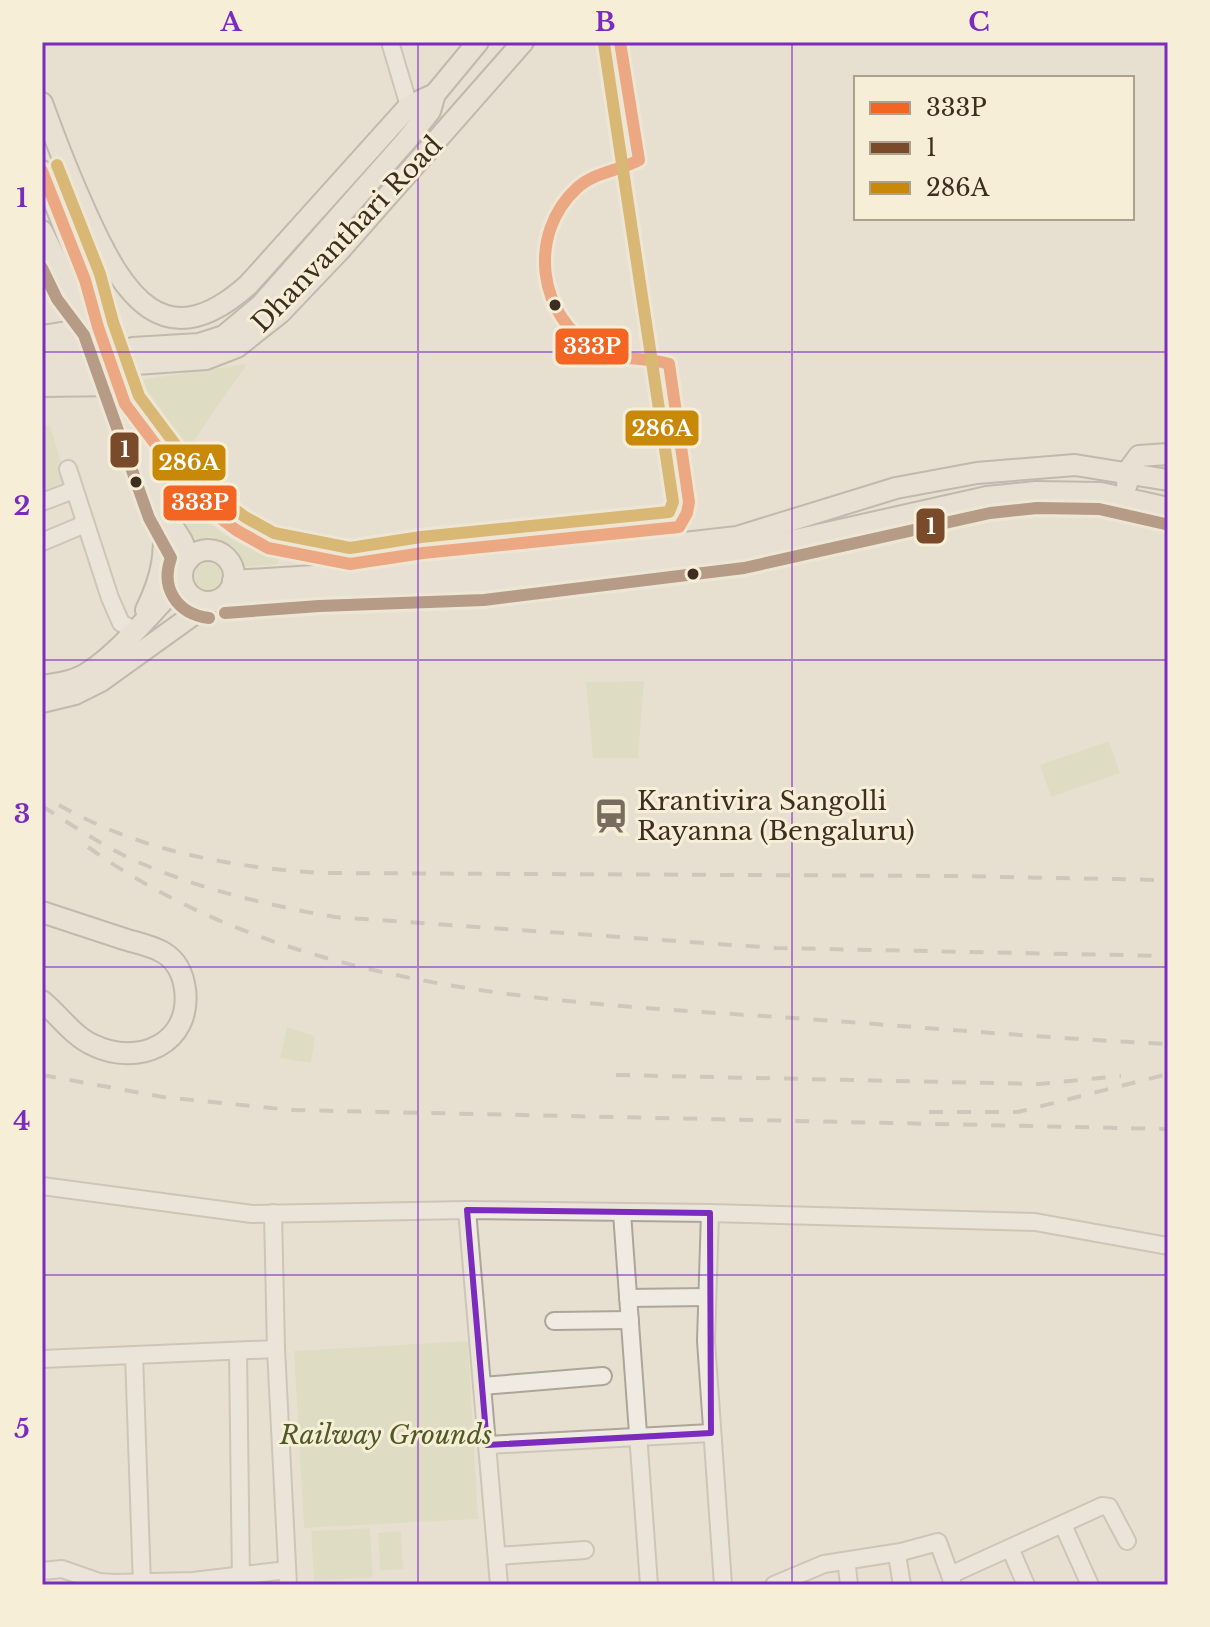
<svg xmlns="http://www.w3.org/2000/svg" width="1210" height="1627" viewBox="0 0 1210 1627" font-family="'Libre Baskerville',serif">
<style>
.green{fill:#d6d7b3}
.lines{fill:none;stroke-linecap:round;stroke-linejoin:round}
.minor-casing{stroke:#ada599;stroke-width:20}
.major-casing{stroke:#928b80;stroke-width:24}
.minor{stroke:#efebe3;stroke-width:16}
.major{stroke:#e6e1d4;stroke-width:20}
.rail{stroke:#afaaa2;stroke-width:4;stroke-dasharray:14 14;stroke-linecap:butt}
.bus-1-casing{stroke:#f7eed8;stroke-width:18}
.bus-2-casing{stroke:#f7eed8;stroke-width:18}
.bus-3-casing{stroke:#f7eed8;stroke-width:18}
.bus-1{stroke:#f26522;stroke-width:12}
.bus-2{stroke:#7a4b2a;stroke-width:12}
.bus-3{stroke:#c88808;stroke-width:12}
.marked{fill:none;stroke:#7b2cbf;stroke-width:6;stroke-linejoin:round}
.grid{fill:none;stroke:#7b2cbf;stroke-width:2;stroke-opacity:0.55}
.bus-dot{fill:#3d2e20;stroke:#f7eed8;stroke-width:3}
.labels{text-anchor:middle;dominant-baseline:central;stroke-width:6;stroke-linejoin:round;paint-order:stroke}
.street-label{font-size:26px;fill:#3d2e20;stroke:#f7eed8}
.poi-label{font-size:26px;fill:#3d2e20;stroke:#f7eed8;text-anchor:start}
.park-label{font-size:26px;font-style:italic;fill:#4d5a26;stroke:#f7eed8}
.line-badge{stroke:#f7eed8;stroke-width:3}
.badge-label{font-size:22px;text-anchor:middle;font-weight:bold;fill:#fff}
.neatline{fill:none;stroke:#7b2cbf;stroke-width:3}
.grid-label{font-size:26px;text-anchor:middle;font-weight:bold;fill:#7b2cbf}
</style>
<rect width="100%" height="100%" fill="#e7e0d1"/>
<g class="green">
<polygon points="247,364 183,456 184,467 140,412 131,381"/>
<polygon points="50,425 68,486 42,495 42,427"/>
<path d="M166,477C196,515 229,547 279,557L278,564L244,567L235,552L211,537L188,544Z"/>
<circle cx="208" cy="575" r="15"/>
<polygon points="644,681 638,758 593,758 586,682"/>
<polygon points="1109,741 1120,773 1051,797 1040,765"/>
<polygon points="287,1027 315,1036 311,1063 280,1058"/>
<polygon points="468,1341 478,1519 304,1528 294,1351"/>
<polygon points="370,1528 373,1577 314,1581 311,1531"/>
<polygon points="401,1531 403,1569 380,1571 378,1533"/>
</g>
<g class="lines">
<g class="minor-casing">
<g id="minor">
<polyline points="390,42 409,106 416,115"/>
<polyline points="68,469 110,598 121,623 134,630"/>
<polyline points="42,502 74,490"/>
<polyline points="42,542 85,524"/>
<polyline points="42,1186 252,1214 467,1210 710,1213 1035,1222 1168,1246"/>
<polyline points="467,1210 499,1585"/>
<polyline points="273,1213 276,1349 288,1585"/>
<polyline points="622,1213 649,1585"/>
<polyline points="710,1213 706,1341 723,1585"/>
<polyline points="628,1298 707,1297"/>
<polyline points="554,1321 630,1320"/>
<polyline points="238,1351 241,1583"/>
<polyline points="134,1355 142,1585"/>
<polyline points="42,1359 276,1349"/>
<polyline points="482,1386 603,1376"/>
<polyline points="487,1445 711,1433"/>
<polyline points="1063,1525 1090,1585"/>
<polyline points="1010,1548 1026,1585"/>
<polyline points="497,1556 585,1550"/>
<polyline points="898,1561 902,1585"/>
<polyline points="847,1567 849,1585"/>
<polyline points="42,1571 62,1569 99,1582 115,1583 193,1581 287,1570"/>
<polyline points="774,1585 824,1564 901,1552 938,1542 950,1575"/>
<polyline points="953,1585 950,1575 1102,1506 1109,1507 1127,1541"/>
</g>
</g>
<g class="major-casing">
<g id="major">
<path d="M42,103C56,142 71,180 88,217C123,294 164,360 248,285L409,106L435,94"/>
<polyline points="42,171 85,280 98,327 164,513 182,541 189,559"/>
<polyline points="42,231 71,291 91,317"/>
<polyline points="42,336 98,327"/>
<polyline points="133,348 199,344 224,336 261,305 406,141 430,111 435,94 478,42"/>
<polyline points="42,349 89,350"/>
<polyline points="136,364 206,359 237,347 280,313 340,250 523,42"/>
<polyline points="42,366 94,367"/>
<polyline points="42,386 118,385"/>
<polyline points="1127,484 1128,471 1139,456 1168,454"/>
<circle cx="208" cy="576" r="26"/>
<polyline points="233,581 491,565 737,537 896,488 977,473 1075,465 1168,480"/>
<polyline points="224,597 318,590 482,584 742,552 987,497 1036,492 1101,493 1168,508"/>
<path d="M146,610C164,573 165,554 164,513"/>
<path d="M42,686C56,684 71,682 84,675C116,657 156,608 182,580"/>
<polyline points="42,702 75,694 101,681 211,602"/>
<path d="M42,912C69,921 97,930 124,939C137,943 153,946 164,953C177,961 183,975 185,989C192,1044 138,1067 93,1045C73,1036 59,1015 42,1001"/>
</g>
</g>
<use href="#minor" class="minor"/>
<use href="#major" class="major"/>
<g class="rail">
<path d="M59,805C140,851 229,867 321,873L955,876L1160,880"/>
<path d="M42,806C70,824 97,842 127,857C191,887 265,905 335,917L776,948L1168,956"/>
<path d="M88,847C292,993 553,1002 794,1018C919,1027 1043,1038 1168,1044"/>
<polyline points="42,1075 163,1097 291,1110 1168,1129"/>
<polyline points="616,1075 1039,1084 1121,1076"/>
<polyline points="929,1112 1018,1112 1168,1074"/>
</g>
<g class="bus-1-casing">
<path id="bus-1" d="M42,171L85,280L98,327L125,404L199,502L236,530L268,548L350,564L423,553L679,527L687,513L689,502L669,364C646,356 619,362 597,350C537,317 527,234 577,188C594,172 619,171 639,160L620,42"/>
</g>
<g class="bus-2-casing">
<g id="bus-2">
<path d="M42,268L57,299L84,335L149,518L171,558C160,588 177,614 209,618"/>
<polyline points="225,613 319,606 484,600 744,568 990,513 1037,508 1099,509 1165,524"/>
</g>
</g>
<g class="bus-3-casing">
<polyline id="bus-3" points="57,165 100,274 113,322 139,396 210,491 245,517 274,533 350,548 421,537 669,512 673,502 604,44"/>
</g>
<use href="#bus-1" class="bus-1"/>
<use href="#bus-2" class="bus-2"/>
<use href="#bus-3" class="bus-3"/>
</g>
<path d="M0 0H1210V1627H0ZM467,1210L710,1213L711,1433L487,1445Z" fill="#e7e0d1" fill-opacity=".55" fill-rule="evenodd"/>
<path class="marked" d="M467,1210L710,1213L711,1433L487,1445Z"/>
<path class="grid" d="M418,42V1585M792,42V1585M42,352H1168M42,660H1168M42,967H1168M42,1275H1168"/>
<defs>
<g id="station-bare" transform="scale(2.76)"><path d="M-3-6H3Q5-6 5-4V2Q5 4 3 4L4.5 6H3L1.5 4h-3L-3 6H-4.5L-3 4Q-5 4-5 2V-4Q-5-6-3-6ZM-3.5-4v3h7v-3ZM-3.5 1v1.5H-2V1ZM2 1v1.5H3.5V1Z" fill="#786c5e" stroke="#f7eed8" stroke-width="2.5" paint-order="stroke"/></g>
</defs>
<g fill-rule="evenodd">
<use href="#station-bare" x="611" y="816"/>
</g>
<g class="bus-dot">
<circle cx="555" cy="305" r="7"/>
<circle cx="136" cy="482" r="7"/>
<circle cx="693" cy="574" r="7"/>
</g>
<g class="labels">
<g class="street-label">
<text transform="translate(347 234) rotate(-46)">Dhanvanthari Road</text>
</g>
<g class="poi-label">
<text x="637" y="801">Krantivira Sangolli<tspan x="637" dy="30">Rayanna (Bengaluru)</tspan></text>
</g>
<g class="park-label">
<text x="386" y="1435">Railway Grounds</text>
</g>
</g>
<g class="line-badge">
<rect x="554" y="327" width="76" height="39" rx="8" fill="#f26522"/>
<rect x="624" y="409" width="76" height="38" rx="8" fill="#c88808"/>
<rect x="109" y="431" width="31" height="38" rx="8" fill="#7a4b2a"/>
<rect x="151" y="443" width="76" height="39" rx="8" fill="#c88808"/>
<rect x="162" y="484" width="76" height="38" rx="8" fill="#f26522"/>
<rect x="915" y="507" width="31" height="38" rx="8" fill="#7a4b2a"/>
</g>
<g class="badge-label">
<text x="592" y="354">333P</text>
<text x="662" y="436">286A</text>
<text x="125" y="457">1</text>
<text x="189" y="470">286A</text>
<text x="200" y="510">333P</text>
<text x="931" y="534">1</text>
</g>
<rect width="1210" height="1627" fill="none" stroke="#f7eed8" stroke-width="88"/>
<rect x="854" y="76" width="280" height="144" fill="#f7eed8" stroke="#ada18e" stroke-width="2"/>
<rect x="870" y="102" width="40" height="12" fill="#f26522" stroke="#ada18e" stroke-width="2"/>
<text x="926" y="116" font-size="24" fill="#3d2e20">333P</text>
<rect x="870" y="142" width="40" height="12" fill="#7a4b2a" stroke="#ada18e" stroke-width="2"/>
<text x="926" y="156" font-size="24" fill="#3d2e20">1</text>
<rect x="870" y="182" width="40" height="12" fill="#c88808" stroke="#ada18e" stroke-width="2"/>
<text x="926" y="196" font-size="24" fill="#3d2e20">286A</text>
<rect x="44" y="44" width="1122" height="1539" class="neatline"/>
<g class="grid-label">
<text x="231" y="31">A</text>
<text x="605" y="31">B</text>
<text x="979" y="31">C</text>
<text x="22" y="207">1</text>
<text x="22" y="515">2</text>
<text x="22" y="823">3</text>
<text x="22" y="1130">4</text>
<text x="22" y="1438">5</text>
</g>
</svg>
